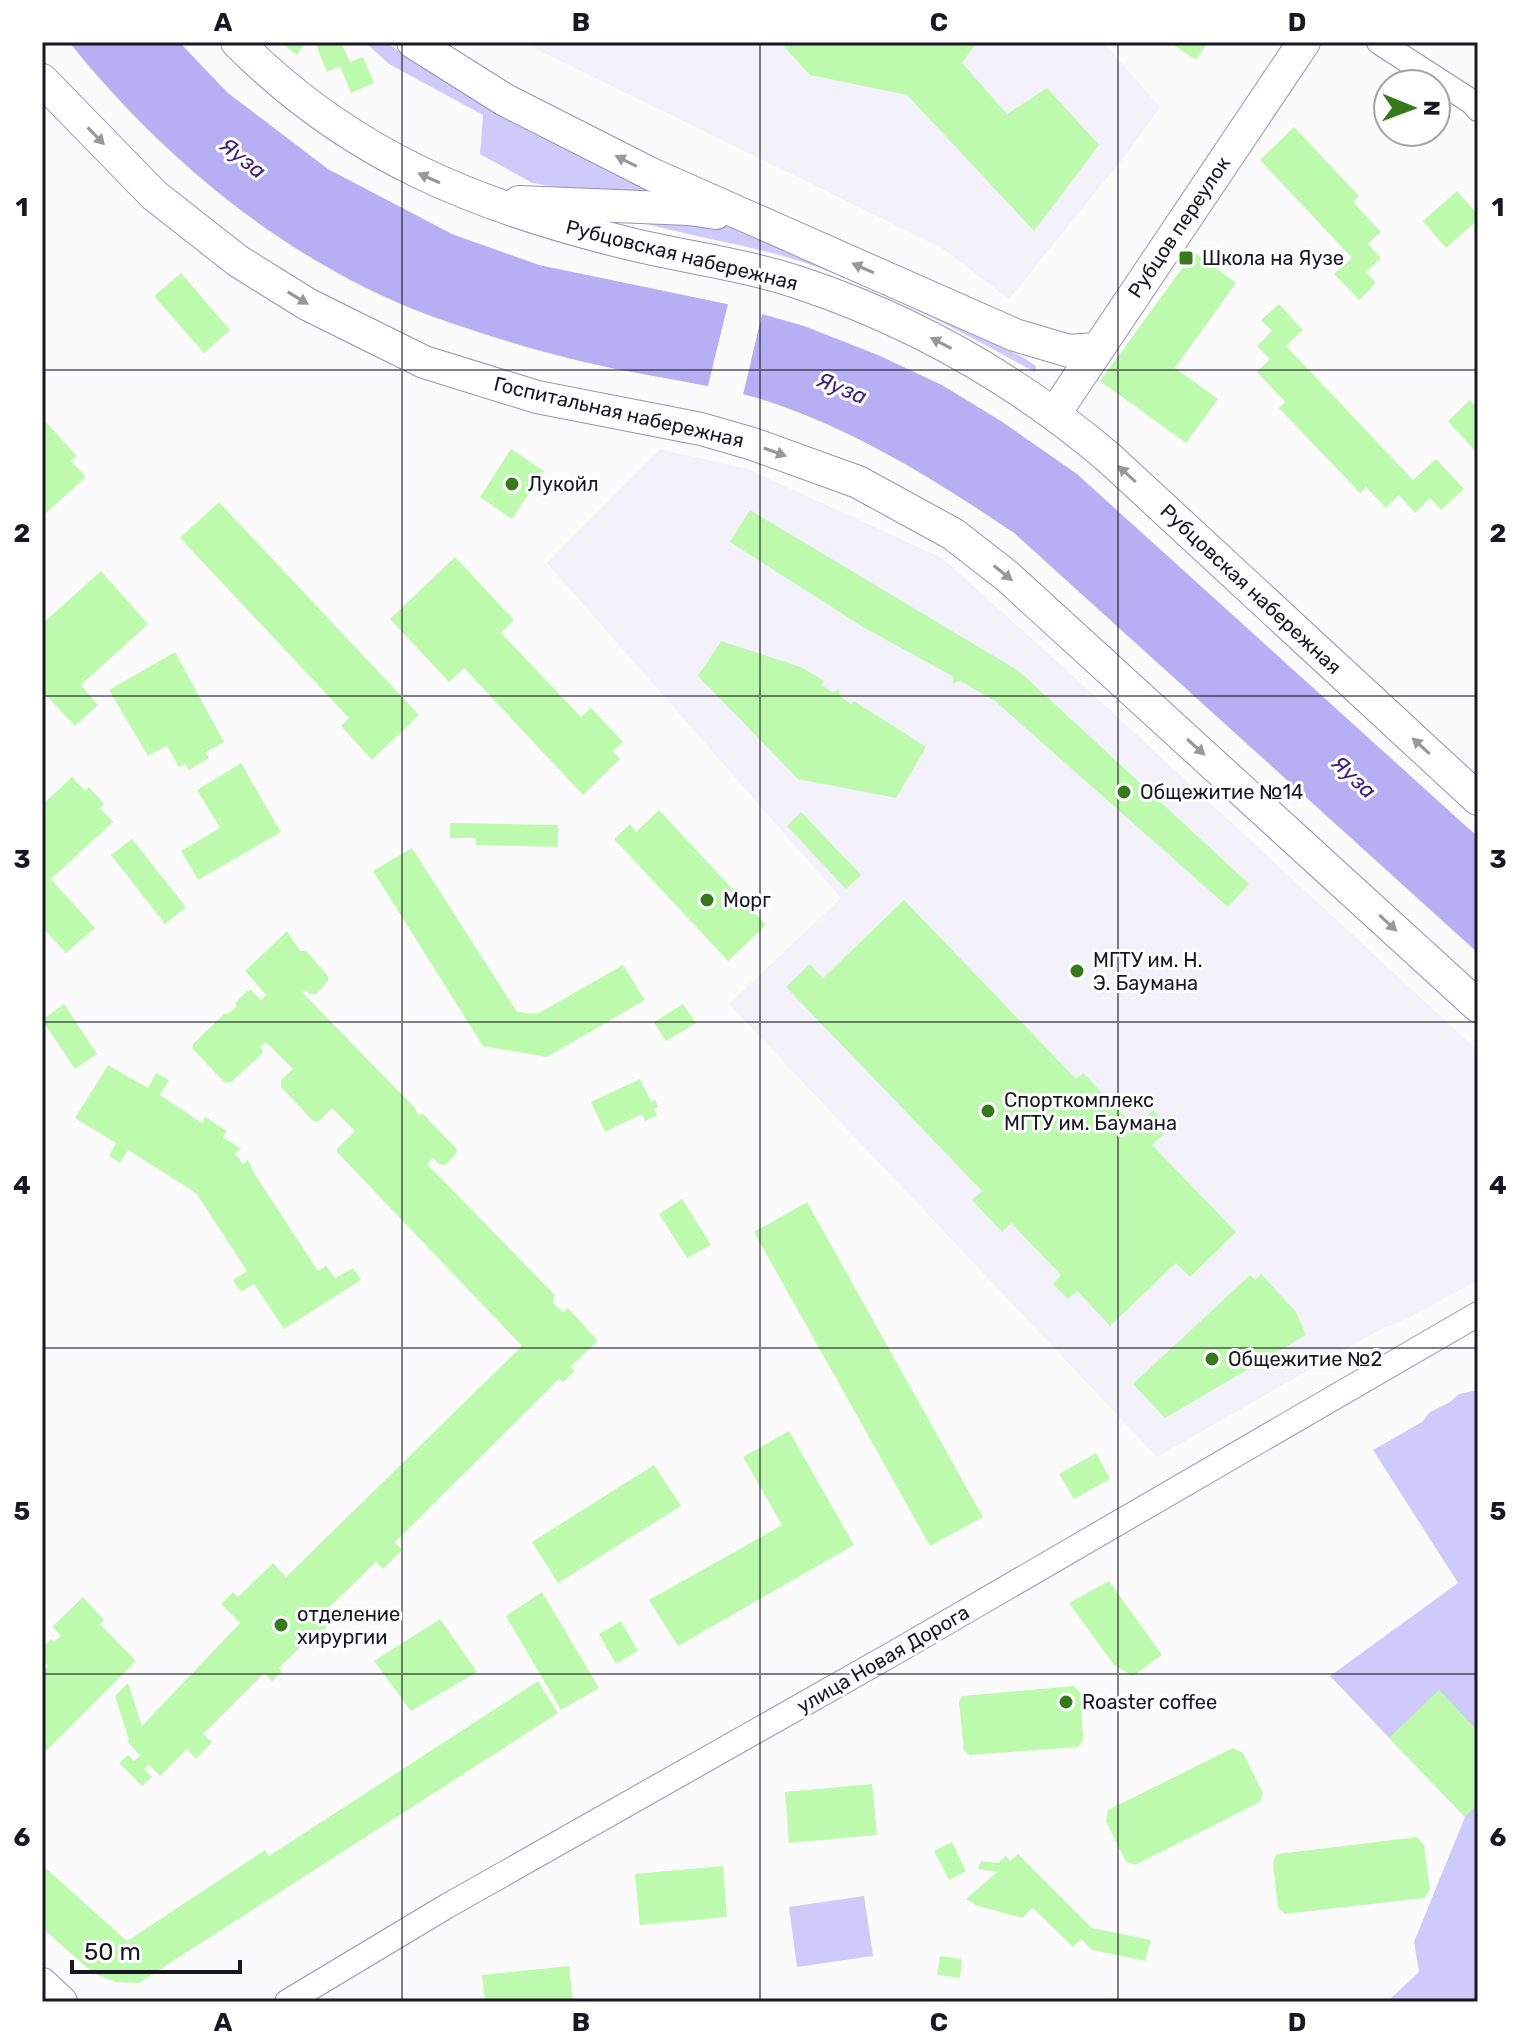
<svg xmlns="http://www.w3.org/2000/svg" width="1520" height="2044" viewBox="0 0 1520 2044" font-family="Rubik,sans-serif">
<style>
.built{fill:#f3f2fb}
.green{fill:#cecafa}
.water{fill:#b6aff3}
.pier{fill:#fbfbfb}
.building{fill:#befaad}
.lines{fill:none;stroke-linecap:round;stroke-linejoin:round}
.street-casing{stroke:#9693b5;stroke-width:26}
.secondary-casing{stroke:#9693b5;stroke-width:34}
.street{stroke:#fff;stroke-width:24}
.secondary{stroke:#fff;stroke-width:32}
.oneway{fill:#97979c}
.grid{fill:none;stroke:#181723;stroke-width:2;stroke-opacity:0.55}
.poi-dot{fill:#367a1c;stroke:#fff;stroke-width:3}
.labels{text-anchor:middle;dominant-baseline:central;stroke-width:6;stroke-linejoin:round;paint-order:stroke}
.street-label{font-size:20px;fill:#181723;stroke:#fff}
.poi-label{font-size:20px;fill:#181723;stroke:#fff;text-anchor:start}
.water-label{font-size:22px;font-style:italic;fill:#3c2281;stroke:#fff}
.neatline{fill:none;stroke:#181723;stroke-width:3}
.grid-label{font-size:26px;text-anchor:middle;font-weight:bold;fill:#181723}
</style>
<rect width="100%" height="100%" fill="#fbfbfb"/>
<g class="built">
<polygon points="522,42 1103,42 1160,107 1128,152 1009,299 942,248"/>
<polygon points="660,449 748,469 942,558 1072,675 1478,1051 1478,1280 1406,1319 1379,1330 1157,1457 729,1004 841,898 547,563"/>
</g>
<g class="green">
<polygon points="365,42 385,42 435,73 672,198 574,190 532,183 480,154 483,115 389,64"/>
<path d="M607,211L695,214L836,261L1026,359L1036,366L1035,372C960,331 884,290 803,262C738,241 671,235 607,211Z"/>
<polygon points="1478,1390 1478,2002 1387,2002 1419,1972 1414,1942 1465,1817 1330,1676 1458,1583 1373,1450 1422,1422 1430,1412 1450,1402 1459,1394"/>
<polygon points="864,1896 873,1956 797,1967 789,1907"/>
</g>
<path class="water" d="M69,42H179L228,93L328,169L452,234L539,265L727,304L804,326L878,355L942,385L1001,421L1077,474L1478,837V953L1014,533C937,481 859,432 770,402C718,385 664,379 611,368C549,355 490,337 431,316C288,263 164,160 69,42Z"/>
<polygon class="pier" points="729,300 763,310 742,399 707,390"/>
<g class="building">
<polygon points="280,42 306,42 297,55"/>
<polygon points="324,42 341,42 350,62 363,57 374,83 351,93 340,66 327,72 316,45"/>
<polygon points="780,42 971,42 975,45 962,63 1007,114 1047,88 1099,145 1034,231 907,95 810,75"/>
<polygon points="1169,42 1208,42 1196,60"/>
<polygon points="1294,127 1359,196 1353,202 1381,232 1368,244 1381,258 1366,272 1376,283 1359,300 1334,274 1352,258 1260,160"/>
<polygon points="1457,191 1478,215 1478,220 1446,248 1423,221"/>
<polygon points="1194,252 1236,283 1175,368 1218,399 1186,443 1100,381"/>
<polygon points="181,273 230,330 204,353 154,296"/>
<polygon points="1279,304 1303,330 1286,346 1413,480 1436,459 1464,489 1441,510 1430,498 1415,513 1399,495 1386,508 1366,487 1360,493 1279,408 1285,402 1257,372 1270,359 1257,346 1272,331 1261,320"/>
<polygon points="1470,400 1478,409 1478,449 1475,451 1448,421"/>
<polygon points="45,421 77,456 71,461 86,477 46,513 42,509 42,424"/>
<polygon points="511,449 544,471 512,519 480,497"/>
<polygon points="219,502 419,715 372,760 341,726 349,718 180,538"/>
<polygon points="750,510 1019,671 1249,884 1228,907 995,701 960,681 953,683 952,676 863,627 730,542"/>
<polygon points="455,557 514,620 501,633 581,717 591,708 623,742 613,751 620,759 583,795 464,668 449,682 390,619"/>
<polygon points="101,571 148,624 81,685 98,705 75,726 42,691 42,624"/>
<polygon points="721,641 801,667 824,681 821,685 832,692 839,690 841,697 851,704 854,701 926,747 896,798 798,779 698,676"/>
<polygon points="175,652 224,742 206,752 209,758 189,770 185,764 179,767 167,746 148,756 109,690"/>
<polygon points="241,763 281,832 198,880 181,851 220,828 197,790"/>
<polygon points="72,777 85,791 89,787 104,804 100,808 113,822 51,879 95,928 66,953 42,927 42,805"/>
<polygon points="659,810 766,925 728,961 614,839 630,824 636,832"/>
<polygon points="801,812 861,875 846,889 787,826"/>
<polygon points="450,823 558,825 558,847 476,845 476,838 450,838"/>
<polygon points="132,839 186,907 165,924 111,855"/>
<polygon points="412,848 517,1012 537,1014 623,965 645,1000 547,1057 483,1046 373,871"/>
<polygon points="904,900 1076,1079 1083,1073 1135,1127 1153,1110 1170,1128 1152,1145 1236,1232 1190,1277 1176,1263 1110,1326 1077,1291 1068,1299 1053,1284 1061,1275 1011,1223 1002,1232 972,1200 982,1191 786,987 810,964 823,978"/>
<polygon points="287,931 300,951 306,951 328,976 328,981 316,994 310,994 305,990 302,992 414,1107 419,1116 422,1113 457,1149 456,1154 445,1165 439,1164 433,1158 427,1164 555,1295 553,1303 563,1312 568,1308 598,1341 570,1367 575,1371 563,1382 559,1379 395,1542 402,1550 383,1569 376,1562 318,1618 327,1627 315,1639 311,1636 279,1668 282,1671 272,1681 264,1673 203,1734 212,1742 196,1759 187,1749 160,1776 149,1765 144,1769 152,1777 142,1786 119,1763 128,1755 134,1761 140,1756 127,1741 129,1740 115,1696 128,1683 142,1726 240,1623 221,1604 233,1592 238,1597 273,1563 286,1577 522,1346 337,1152 337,1149 355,1131 332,1108 319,1121 313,1121 281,1087 281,1080 293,1069 266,1042 260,1047 263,1050 262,1054 231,1082 225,1083 192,1048 193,1044 224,1014 228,1014 237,1006 235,1003 247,991 251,990 261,1000 266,995 245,971"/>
<polygon points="64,1004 97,1054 75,1069 42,1020"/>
<polygon points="683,1004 696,1023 666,1041 654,1022"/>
<polygon points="108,1065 148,1088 156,1073 169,1080 160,1095 202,1123 205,1117 227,1131 223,1137 241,1149 235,1153 243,1164 248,1160 254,1173 318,1271 326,1266 335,1278 353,1268 361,1280 284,1329 254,1284 241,1292 233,1280 247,1271 196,1193 128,1150 120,1163 109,1156 116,1143 75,1118"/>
<polygon points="640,1079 651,1102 655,1100 658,1107 654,1109 657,1115 645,1121 642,1114 605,1132 591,1102"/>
<polygon points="682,1199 711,1245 687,1258 659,1214"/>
<polygon points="807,1202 983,1517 930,1546 754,1232"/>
<polygon points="1261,1274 1296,1312 1306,1335 1165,1418 1133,1384 1250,1275 1255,1280"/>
<polygon points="789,1431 854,1545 678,1646 649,1600 782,1525 743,1457"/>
<polygon points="1096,1453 1110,1479 1074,1499 1059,1474"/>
<polygon points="654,1465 681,1506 558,1583 532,1542"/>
<polygon points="1109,1581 1162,1655 1133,1676 1114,1665 1069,1603"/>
<polygon points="542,1592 599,1688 561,1710 506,1616"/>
<polygon points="83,1597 104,1620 100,1624 136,1661 42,1755 42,1672 48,1666 42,1659 42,1648 51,1639 54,1642 61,1635 52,1627"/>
<polygon points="440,1619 477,1672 411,1711 374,1661"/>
<polygon points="621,1621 638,1651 616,1664 599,1634"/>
<polygon points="538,1681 558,1713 139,1983 115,1982 93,1973 42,1928 42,1865 127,1941 265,1850 269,1856"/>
<polygon points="1074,1686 1081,1694 1083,1740 1078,1747 970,1755 964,1751 959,1702 962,1696"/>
<polygon points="1439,1690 1478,1731 1478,1804 1465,1817 1389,1738"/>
<polygon points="1233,1748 1243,1753 1263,1793 1260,1802 1135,1865 1126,1862 1106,1821 1108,1810"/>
<polygon points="872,1784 877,1835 789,1843 785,1792"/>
<polygon points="1417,1837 1424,1845 1430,1890 1424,1898 1285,1914 1278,1908 1273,1863 1275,1856 1278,1854"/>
<polygon points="952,1842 966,1871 949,1880 934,1851"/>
<polygon points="1018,1854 1092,1928 1151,1940 1145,1961 1092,1950 1081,1939 1073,1947 1033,1908 1022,1918 978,1906 966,1899 997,1872 978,1869 981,1861 998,1863 1006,1856 1010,1861"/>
<polygon points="723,1866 727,1917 640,1925 635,1874"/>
<polygon points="940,1956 962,1959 960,1978 937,1975"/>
<polygon points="569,1966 573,2002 485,2002 482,1975"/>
</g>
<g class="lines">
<g class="street-casing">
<g id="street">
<polyline points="1379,42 1472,102 1478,109"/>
<polyline points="287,2002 447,1906 894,1653 1478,1314"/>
</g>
</g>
<g class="secondary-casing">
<g id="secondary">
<path d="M237,42C351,157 480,208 635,245C690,258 746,265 800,283C914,321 1016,379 1108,457L1478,799"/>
<polyline points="413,42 505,100 651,174 1015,335 1069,351 1096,349"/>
<polyline points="42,80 154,195 238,261 307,304 424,362 537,397 701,429 753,444 858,482 953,534 1007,576 1478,1006"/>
<polyline points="519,202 689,209 716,213"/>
<polyline points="1055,413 1304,42"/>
<polyline points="42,1984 61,2002"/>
</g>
</g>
<use href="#street" class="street"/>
<use href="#secondary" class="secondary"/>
</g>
<defs><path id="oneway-solid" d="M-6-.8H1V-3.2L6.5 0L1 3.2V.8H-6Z" transform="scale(2)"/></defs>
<g class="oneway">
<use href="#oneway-solid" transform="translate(96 136) rotate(46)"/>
<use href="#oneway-solid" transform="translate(626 161) rotate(-153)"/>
<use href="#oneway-solid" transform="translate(429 178) rotate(-156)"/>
<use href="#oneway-solid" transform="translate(863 268) rotate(-156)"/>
<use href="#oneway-solid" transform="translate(298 298) rotate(31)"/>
<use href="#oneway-solid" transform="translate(941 343) rotate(-152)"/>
<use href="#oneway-solid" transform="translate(775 452) rotate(20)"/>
<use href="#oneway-solid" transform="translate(1127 474) rotate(-137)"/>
<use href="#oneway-solid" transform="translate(1003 573) rotate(39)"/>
<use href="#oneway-solid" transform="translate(1421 746) rotate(-137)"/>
<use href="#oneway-solid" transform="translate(1196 747) rotate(42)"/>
<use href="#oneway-solid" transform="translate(1388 923) rotate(43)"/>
</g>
<path class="grid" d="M402,42V2002M760,42V2002M1118,42V2002M42,370H1478M42,696H1478M42,1022H1478M42,1348H1478M42,1674H1478"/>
<g class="poi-dot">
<rect x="1178" y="250" width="16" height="16" rx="4"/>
<circle cx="512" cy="484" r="8"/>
<circle cx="1124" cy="792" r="8"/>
<circle cx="707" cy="900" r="8"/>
<circle cx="1077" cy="971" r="8"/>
<circle cx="988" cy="1111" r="8"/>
<circle cx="1212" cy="1359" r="8"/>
<circle cx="281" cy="1625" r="8"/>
<circle cx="1066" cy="1702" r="8"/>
</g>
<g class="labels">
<g class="street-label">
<text transform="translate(1179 227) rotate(-56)">Рубцов переулок</text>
<text transform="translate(682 255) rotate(14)">Рубцовская набережная</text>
<text transform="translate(619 412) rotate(13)">Госпитальная набережная</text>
<text transform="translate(1251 589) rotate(43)">Рубцовская набережная</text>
<text transform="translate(883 1659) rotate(-30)">улица Новая Дорога</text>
</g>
<g class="poi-label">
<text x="1202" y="258">Школа на Яузе</text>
<text x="528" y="484">Лукойл</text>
<text x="1140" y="792">Общежитие №14</text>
<text x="723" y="900">Морг</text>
<text x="1093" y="960">МГТУ им. Н.<tspan x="1093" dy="23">Э. Баумана</tspan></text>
<text x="1004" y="1100">Спорткомплекс<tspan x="1004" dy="23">МГТУ им. Баумана</tspan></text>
<text x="1228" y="1359">Общежитие №2</text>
<text x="297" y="1614">отделение<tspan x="297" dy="23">хирургии</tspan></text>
<text x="1082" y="1702">Roaster coffee</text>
</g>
<g class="water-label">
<text transform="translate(243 158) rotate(38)">Яуза</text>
<text transform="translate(842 388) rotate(22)">Яуза</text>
<text transform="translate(1354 777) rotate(43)">Яуза</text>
</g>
</g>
<rect width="1520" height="2044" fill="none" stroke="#ffffff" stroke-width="88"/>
<g transform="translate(1412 108) rotate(91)"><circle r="38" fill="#ffffff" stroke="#a3a2a7" stroke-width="2"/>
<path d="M0-6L14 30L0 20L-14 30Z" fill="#367a1c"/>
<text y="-12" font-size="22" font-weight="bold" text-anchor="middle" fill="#181723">N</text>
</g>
<path d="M72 1960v12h168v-12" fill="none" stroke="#181723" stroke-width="4"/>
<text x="84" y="1960" font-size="24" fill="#181723" stroke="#ffffff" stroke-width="6" paint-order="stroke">50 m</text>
<rect x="44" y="44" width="1432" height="1956" class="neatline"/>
<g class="grid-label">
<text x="223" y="31">A</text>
<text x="581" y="31">B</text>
<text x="939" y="31">C</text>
<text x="1297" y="31">D</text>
<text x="22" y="216">1</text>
<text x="1498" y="216">1</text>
<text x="22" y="542">2</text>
<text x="1498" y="542">2</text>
<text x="22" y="868">3</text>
<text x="1498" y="868">3</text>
<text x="22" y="1194">4</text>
<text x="1498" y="1194">4</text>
<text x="22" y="1520">5</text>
<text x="1498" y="1520">5</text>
<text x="22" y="1846">6</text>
<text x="1498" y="1846">6</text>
<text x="223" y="2031">A</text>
<text x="581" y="2031">B</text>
<text x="939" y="2031">C</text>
<text x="1297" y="2031">D</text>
</g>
</svg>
